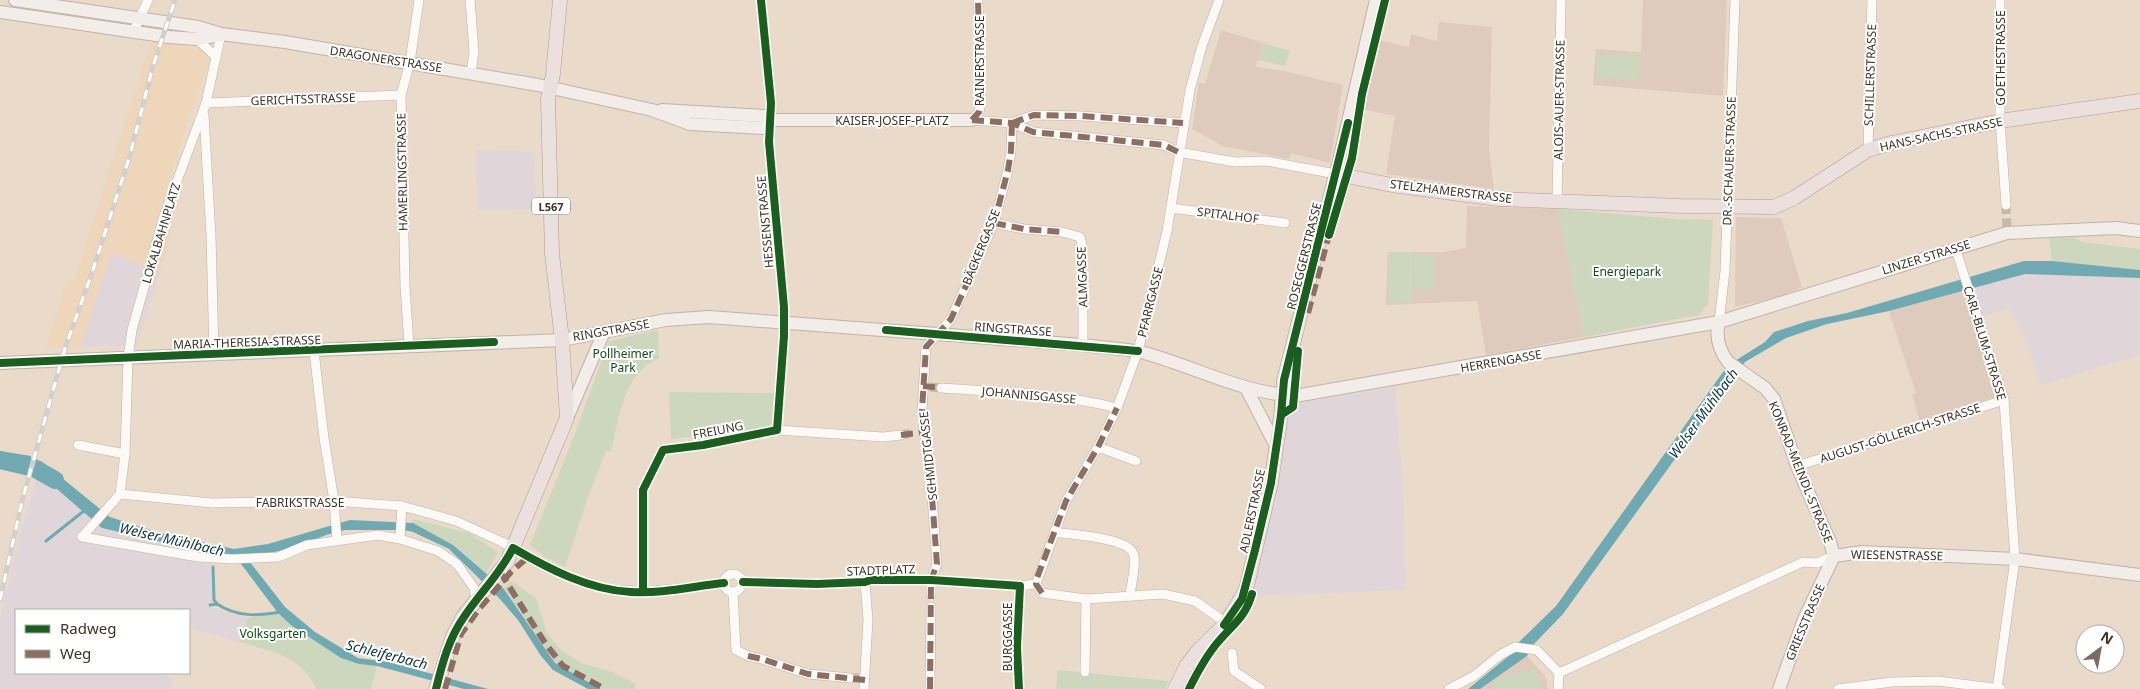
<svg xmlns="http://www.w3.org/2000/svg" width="2140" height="689" viewBox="0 0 2140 689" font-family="'Noto Sans',sans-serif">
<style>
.commercial{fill:#e0d6da}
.built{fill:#eed6bb}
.education{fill:#decbbd}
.green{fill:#ccd7be}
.water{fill:#71a9b2}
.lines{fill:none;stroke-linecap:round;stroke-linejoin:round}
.stream{stroke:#71a9b2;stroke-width:3}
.river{stroke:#71a9b2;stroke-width:18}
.street-tunnel{stroke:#c6b8a9;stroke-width:9;stroke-dasharray:9 4.5;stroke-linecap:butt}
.street-casing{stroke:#bfb3a6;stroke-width:10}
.secondary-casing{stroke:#bfb3a6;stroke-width:14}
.primary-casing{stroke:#b19b94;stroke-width:15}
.street{stroke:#fcf9f7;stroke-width:9}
.secondary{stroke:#f3edea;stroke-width:12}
.primary{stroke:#ebe0de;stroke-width:14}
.rail-casing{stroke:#d4cfca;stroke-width:5}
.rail{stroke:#fff;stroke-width:3;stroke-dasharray:9;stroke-linecap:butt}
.quiet{stroke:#8d6e63;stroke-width:6;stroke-dasharray:12 6;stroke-linecap:butt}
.cycleway-casing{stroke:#fff;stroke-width:11}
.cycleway{stroke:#1b5e20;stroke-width:8}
.labels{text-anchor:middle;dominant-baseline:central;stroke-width:4;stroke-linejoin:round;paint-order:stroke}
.shield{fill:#fff;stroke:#767067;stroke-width:1}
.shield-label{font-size:11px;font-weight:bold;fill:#3c3226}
.street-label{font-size:12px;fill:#3c3226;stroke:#fff}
.park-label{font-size:12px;fill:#144a1c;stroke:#fff}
.water-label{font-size:14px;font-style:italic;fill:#0b353e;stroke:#fff}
</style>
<rect width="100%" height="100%" fill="#e9daca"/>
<g class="commercial">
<polygon points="475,150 514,151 535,153 536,209 478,210"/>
<polygon points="111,253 160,271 136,346 80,347"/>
<polygon points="2022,271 2025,274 2140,278 2140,355 2041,385 2027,343 2010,308 1983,316 1974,284"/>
<polygon points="1395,387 1403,489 1406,590 1252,596 1289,416 1300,403"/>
<polygon points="38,475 42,476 102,528 211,553 213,608 248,618 240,642 189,628 189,610 16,610 16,673 168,673 167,676 174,681 172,689 0,689 0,617 22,525"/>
</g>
<polygon class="built" points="151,41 214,49 184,132 157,225 172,231 160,271 111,253 80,347 45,349 68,279 74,281"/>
<g class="education">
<polygon points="1643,0 1727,0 1723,96 1593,85 1596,49 1641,52"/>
<polygon points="1439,22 1492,27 1489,149 1494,189 1386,174 1395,116 1362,109 1378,40 1409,47 1411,34 1437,41"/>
<polygon points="1221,30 1263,43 1256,67 1284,71 1343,85 1330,163 1291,153 1289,159 1223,146 1192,129 1199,83 1205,84"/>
<polygon points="1467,206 1558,209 1584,337 1486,355 1477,301 1386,305 1388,252 1444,252 1466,248"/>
<polygon points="1736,217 1781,218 1802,287 1781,296 1735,307"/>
<polygon points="1963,291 1996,397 1920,421 1912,395 1916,393 1889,311"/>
<polygon points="1527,656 1545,676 1548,689 1480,689"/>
</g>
<g class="green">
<polygon points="1263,43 1290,51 1285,66 1258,60"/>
<polygon points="1598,54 1640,56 1639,80 1596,78"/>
<polygon points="1558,209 1677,219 1713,220 1708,304 1698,315 1584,337"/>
<polygon points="2049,237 2076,238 2082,242 2140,249 2140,270 2052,261"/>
<polygon points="1389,252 1413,253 1412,303 1388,302"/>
<polygon points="1415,255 1434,255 1433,289 1414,288"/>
<path d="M658,330L659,358C623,373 619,419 611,452L606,451L589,494L565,567L545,557L530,545L568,452L609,341Z"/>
<polygon points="669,392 774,393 773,427 671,439"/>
<polygon points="412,519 469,533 498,552 486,573 453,545 413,523"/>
<polygon points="511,581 536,598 547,634 562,651 581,663 612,672 636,684 634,689 599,689 555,663 503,588"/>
<path d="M278,613L292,625L359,664L377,666L371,689H317C301,656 273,652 240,642L248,618Z"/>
<polygon points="1535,669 1541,689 1495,689 1493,680"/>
<polygon points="1058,670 1168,681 1165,689 1056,689"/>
</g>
<g class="water">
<polygon points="2024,261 2052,261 2140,270 2140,278 2025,274 1889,311 1827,324 1786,338 1745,362 1563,614 1533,645 1527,656 1480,689 1468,689 1510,655 1519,642 1556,606 1723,372 1738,359 1765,342 1774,332 1808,321 1847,313"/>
<polygon points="0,451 31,456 30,473 41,461 110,517 160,533 234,549 268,544 350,520 413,523 453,545 503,588 555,663 600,689 588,689 553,670 541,656 518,620 499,598 449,549 413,532 404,530 345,530 326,535 291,549 246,557 285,607 315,632 358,658 388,662 488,689 464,689 377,666 359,664 341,658 291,625 278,613 235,556 213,554 102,528 42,476 0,467"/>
</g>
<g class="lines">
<g class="stream">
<polyline points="46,541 85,510"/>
<polyline points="213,567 214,600 217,604"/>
<path d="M210,605L217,604C237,617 257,616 280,612"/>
</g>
<polyline class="river" points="0,460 34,468 55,480"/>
<g class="street-tunnel">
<polyline points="2006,205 2007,233"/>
<polyline points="930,387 941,388"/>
<polyline points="901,435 913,433"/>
<polyline points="850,678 859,678"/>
</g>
<g class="street-casing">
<g id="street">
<polyline points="470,0 474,52 471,73"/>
<polyline points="761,0 771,103 769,142 784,307 784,336 777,430"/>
<polyline points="1219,0 1202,46 1190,90 1167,231 1138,351 1117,408 1098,447 1066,501 1036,584 1042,593 1086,599 1163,594 1195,601 1226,623"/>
<polyline points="2000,0 2000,121 2006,205"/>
<polyline points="133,32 148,0"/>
<polyline points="197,39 216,57"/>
<polyline points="206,103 401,95"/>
<polyline points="204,115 211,236 214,354"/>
<polyline points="972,120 1012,123 1033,132 1164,145 1178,152 1235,162 1266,161 1336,174"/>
<polyline points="972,120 979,112 981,103 978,0"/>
<polyline points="1012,123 1034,115 1081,116 1183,123"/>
<polyline points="1868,150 1872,0"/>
<polyline points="1557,201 1561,0"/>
<polyline points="1171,208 1285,223"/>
<polyline points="994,223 1024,229 1062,232 1080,237 1083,249 1083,345"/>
<polyline points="1955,247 2004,400 2015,559 1997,689"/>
<polyline points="1719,322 1725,271 1735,0"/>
<polyline points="409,346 405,286 401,95 410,62 419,0"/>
<polyline points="314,351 324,438 334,501 337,540"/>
<path d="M941,388C1000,392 1060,393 1117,408"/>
<polyline points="78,445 125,454"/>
<polyline points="1098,447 1136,461"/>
<polyline points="663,450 703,445 777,430 883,437 901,435"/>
<polyline points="1797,466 2004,400"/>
<polyline points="120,494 125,454 128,358 132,330 164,216 206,103 221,34"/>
<polyline points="120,494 212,503 334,501 402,506 456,521 502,542 532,559 561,573"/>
<path d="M1054,532C1071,535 1131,537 1134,556C1136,568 1131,584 1130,596"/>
<polyline points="82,537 198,557 233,559 278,557 307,545 378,535 400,539 438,551 457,564 474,588 476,601"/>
<polyline points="82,537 120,494"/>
<polyline points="400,539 402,506"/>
<circle cx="733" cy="583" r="9"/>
<path d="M572,578C622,600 672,589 724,583"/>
<polyline points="743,582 817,584 865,582 871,580 931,580 1020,586 1036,584"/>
<polyline points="733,592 736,650 748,656 762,659 808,674 850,678"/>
<polyline points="931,594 931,580 937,564 929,456 924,432 922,410 926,347 951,319 994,223 1008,170 1011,151 1012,123"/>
<polyline points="1232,653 1234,671 1261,689"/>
<polyline points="1085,672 1086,599"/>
<polyline points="1559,673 1803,562 1817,563 1834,556"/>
<polyline points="864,689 868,620 865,582"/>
<polyline points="930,689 931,607"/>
<polyline points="1019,689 1017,647 1020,586"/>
<polyline points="1449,689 1474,676 1500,655 1515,647 1537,650 1559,673"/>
<polyline points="1558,689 1559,673"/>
<polyline points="1838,689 1892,682 1938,681 2001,689"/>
</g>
</g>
<g class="secondary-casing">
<g id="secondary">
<polyline points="15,0 198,27 221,34 285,42 538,85 652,110 690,124 763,128 771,120"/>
<polyline points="0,12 169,37 197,39 220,35"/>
<polyline points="662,110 764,116 771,120 972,120"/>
<polyline points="1336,174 1376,0"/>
<path d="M1719,322C1715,337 1719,350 1728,362L1765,388L1774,399L1797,466L1830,542L1834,556"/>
<path d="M0,363L562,340L666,320L709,317L1083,345C1104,348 1127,348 1148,354C1197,368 1243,393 1295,396L1719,322L2007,233L2116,228L2140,231"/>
<polyline points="1246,388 1276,446"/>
<polyline points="567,418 604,332"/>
<polyline points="1834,556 1862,552 2015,559 2140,575"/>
<polyline points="1779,689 1804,619 1834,556"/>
</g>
</g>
<g class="primary-casing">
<g id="primary">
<polyline points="436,689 453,636 463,617 507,562 567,418 562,340 552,254 548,99 553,74 560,0"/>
<polyline points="1175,689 1187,665 1198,651 1226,623 1246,590 1271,483 1281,415 1284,380 1336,174 1392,185 1498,199 1681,206 1774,207 1794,198 1868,150 1891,143 2000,121 2140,101"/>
</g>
</g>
<use href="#street" class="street"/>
<use href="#secondary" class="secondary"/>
<use href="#primary" class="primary"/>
<g class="rail-casing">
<polyline id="rail" points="0,600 22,501 65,348 92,273 130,155 153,66 175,0"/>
</g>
<use href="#rail" class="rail"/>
<g class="quiet">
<polyline points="972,120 1012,123 1033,132 1164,145 1178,152"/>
<polyline points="972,120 979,112 981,103 978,0"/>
<polyline points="1012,123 1034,115 1081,116 1183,123"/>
<polyline points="994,223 1024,229 1062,232"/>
<polyline points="1308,313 1330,231"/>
<polyline points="923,386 941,388"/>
<polyline points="901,435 924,432"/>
<polyline points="500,572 545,643 563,666 605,689"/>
<polyline points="1042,593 1036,584 1037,578 1066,501 1098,447 1117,408"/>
<polyline points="748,656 762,659 808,674 865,680"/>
<polyline points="445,689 461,634 479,609 511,572 528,557"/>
<polyline points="930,689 931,580 937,564 929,456 924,432 922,410 926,347 951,319 994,223 1008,170 1011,151 1012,123"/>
</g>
<g class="cycleway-casing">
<g id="cycleway">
<polyline points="1329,235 1352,158 1362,94 1385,0"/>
<polyline points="886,330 1138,351"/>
<polyline points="0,363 494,342"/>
<polyline points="1281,415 1293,407 1298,351"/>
<polyline points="743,582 817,584 865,582 871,580 931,580 1020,586 1017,647 1019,689"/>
<polyline points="643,592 643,490 663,450 703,445 777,430 784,336 784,307 769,142 771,103 761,0"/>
<polyline points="1224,625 1242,599 1255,550 1271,483 1281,415 1284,380 1348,123"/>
<path d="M436,689C442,664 449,638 464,617C480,593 500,574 513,548C549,569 589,590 631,592C661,594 694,586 724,583"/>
<path d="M1189,689C1197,673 1206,656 1218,642C1233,624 1245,618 1252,594"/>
</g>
</g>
<use href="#cycleway" class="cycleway"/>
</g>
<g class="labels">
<rect class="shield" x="532" y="197.5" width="38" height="17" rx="4"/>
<g class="shield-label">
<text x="551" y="206">L567</text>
</g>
<g class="street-label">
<text transform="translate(2000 58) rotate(-90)">GOETHESTRASSE</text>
<text transform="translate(386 59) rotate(9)">DRAGONERSTRASSE</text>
<text transform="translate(979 61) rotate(-90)">RAINERSTRASSE</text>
<text transform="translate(1870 75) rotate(-88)">SCHILLERSTRASSE</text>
<text transform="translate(303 99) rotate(-2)">GERICHTSSTRASSE</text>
<text transform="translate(1559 100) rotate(-89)">ALOIS-AUER-STRASSE</text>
<text x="892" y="120">KAISER-JOSEF-PLATZ</text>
<text transform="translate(1941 134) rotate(-12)">HANS-SACHS-STRASSE</text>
<text transform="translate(1729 161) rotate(-88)">DR.-SCHAUER-STRASSE</text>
<text transform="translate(402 172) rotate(-91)">HAMERLINGSTRASSE</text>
<text transform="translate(1451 191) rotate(7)">STELZHAMERSTRASSE</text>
<text transform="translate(1228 215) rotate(7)">SPITALHOF</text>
<text transform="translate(765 222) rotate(-95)">HESSENSTRASSE</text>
<text transform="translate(161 233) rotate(-73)">LOKALBAHNPLATZ</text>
<text transform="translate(981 247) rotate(-68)">BÄCKERGASSE</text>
<text transform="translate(1304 256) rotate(-76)">ROSEGGERSTRASSE</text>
<text transform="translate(1926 257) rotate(-17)">LINZER STRASSE</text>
<text transform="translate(1082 277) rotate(-92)">ALMGASSE</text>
<text transform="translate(1150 302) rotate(-76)">PFARRGASSE</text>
<text transform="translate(1013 329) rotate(4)">RINGSTRASSE</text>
<text transform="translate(611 330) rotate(-10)">RINGSTRASSE</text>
<text transform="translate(247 342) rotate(-2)">MARIA-THERESIA-STRASSE</text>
<text transform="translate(1985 343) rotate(73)">CARL-BLUM-STRASSE</text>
<text transform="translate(1501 361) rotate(-10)">HERRENGASSE</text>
<text transform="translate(1029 395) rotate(5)">JOHANNISGASSE</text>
<text transform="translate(718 430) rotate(-11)">FREIUNG</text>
<text transform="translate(1900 433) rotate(-18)">AUGUST-GÖLLERICH-STRASSE</text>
<text transform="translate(928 456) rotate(-96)">SCHMIDTGASSE</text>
<text transform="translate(1801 472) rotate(68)">KONRAD-MEINDL-STRASSE</text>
<text x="300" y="502">FABRIKSTRASSE</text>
<text transform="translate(1252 511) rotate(-78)">ADLERSTRASSE</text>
<text transform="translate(1897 555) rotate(1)">WIESENSTRASSE</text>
<text transform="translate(881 570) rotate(-2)">STADTPLATZ</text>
<text transform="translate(1805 622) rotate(-67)">GRIESSTRASSE</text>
<text transform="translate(1007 637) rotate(-90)">BURGGASSE</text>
</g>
<g class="park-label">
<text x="1627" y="271">Energiepark</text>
<text x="623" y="353">Pollheimer<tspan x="623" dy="14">Park</tspan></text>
<text x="273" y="633">Volksgarten</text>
</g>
<g class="water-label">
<text transform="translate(1703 413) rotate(-54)">Welser Mühlbach</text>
<text transform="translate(172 539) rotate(13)">Welser Mühlbach</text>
<text transform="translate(387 654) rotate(14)">Schleiferbach</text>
</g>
</g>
<rect x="15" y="609" width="175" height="65" fill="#ffffff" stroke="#b1ada8"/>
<rect x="25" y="625" width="25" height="8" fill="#1b5e20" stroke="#b1ada8"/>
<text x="60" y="634" font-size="15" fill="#3c3226">Radweg</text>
<rect x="25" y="650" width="25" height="8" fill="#8d6e63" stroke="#b1ada8"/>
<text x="60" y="659" font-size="15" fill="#3c3226">Weg</text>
<g transform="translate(2100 649) rotate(32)"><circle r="24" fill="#ffffff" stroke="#b1ada8"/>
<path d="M0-4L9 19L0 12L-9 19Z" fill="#796d5f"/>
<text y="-8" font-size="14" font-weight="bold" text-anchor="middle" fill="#3c3226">N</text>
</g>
</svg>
